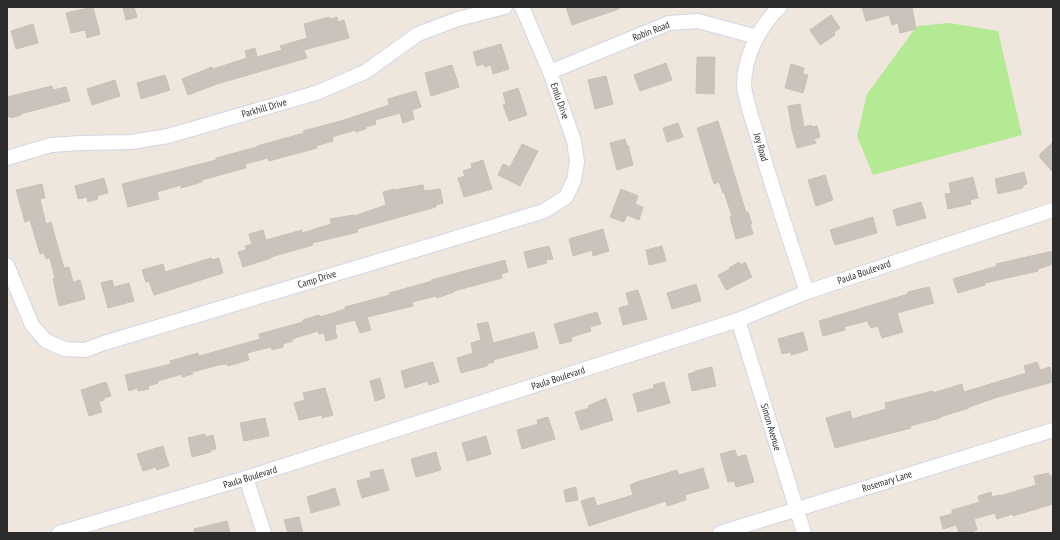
<svg xmlns="http://www.w3.org/2000/svg" width="1060" height="540" viewBox="0 0 1060 540" font-family="'PT Sans Narrow',sans-serif">
<style>
.green{fill:#b5ea95}
.building{fill:#cac3bc;stroke:#cac2b6}
.lines{fill:none;stroke-linecap:round;stroke-linejoin:round}
.minor-casing{stroke:#d2d6e6;stroke-width:16}
.minor{stroke:#fff;stroke-width:14}
.labels{text-anchor:middle;dominant-baseline:central;stroke-width:3.5;stroke-linejoin:round;paint-order:stroke}
.street-label{font-size:10px;fill:#2c2c2c;stroke:#fff}
</style>
<rect width="100%" height="100%" fill="#efe6dd"/>
<polygon class="green" points="949,23 998,31 1022,135 873,175 857,136 867,94 917,26"/>
<g class="building">
<polygon points="93,7 100,34 87,38 85,30 71,33 66,13"/>
<polygon points="123,7 134,7 137,17 126,20"/>
<polygon points="566,7 618,7 619,9 572,25"/>
<polygon points="862,7 912,7 916,29 900,33 898,23 892,25 889,15 866,21"/>
<polygon points="831,15 840,28 834,32 835,35 820,45 810,30"/>
<polygon points="329,17 330,19 337,17 338,22 344,20 349,38 304,50 307,58 217,84 188,95 182,79 212,67 213,69 247,58 245,51 255,48 257,57 282,50 280,46 307,38 304,24"/>
<polygon points="33,24 38,43 16,49 11,31"/>
<polygon points="501,44 509,69 493,74 491,65 485,67 484,64 477,66 473,52"/>
<polygon points="697,57 715,57 714,94 696,93"/>
<polygon points="666,63 672,80 640,91 634,75"/>
<polygon points="791,64 804,68 803,74 808,75 803,93 785,88"/>
<polygon points="452,65 459,87 431,96 425,73"/>
<polygon points="165,75 170,90 141,99 137,83"/>
<polygon points="606,76 613,104 595,109 588,80"/>
<polygon points="115,80 120,96 92,105 87,89"/>
<polygon points="52,86 53,90 66,87 70,101 20,114 21,115 11,118 10,116 7,117 7,97"/>
<polygon points="518,88 527,115 509,121 503,105 506,104 503,93"/>
<polygon points="416,91 421,107 412,110 414,119 403,123 400,113 375,120 376,124 366,127 366,129 356,132 355,130 332,137 333,141 316,146 317,148 269,161 268,158 245,164 246,168 202,180 202,182 181,188 181,185 157,192 159,199 128,207 122,184 216,160 216,158 257,147 257,146 304,133 303,131 344,120 389,105 388,99"/>
<polygon points="800,104 804,127 811,125 811,127 817,126 820,137 814,139 816,143 797,148 792,130 788,106"/>
<polygon points="718,121 744,206 746,212 748,212 752,224 750,224 753,234 736,239 730,217 732,216 724,192 723,193 719,182 714,184 697,128"/>
<polygon points="678,123 683,137 667,142 663,128"/>
<polygon points="625,139 627,146 628,145 633,165 617,170 610,143"/>
<polygon points="1053,142 1053,172 1040,158 1040,154"/>
<polygon points="522,144 538,151 520,186 498,175 503,164 510,167"/>
<polygon points="483,160 492,189 464,197 458,178 465,176 463,171 472,168 471,164"/>
<polygon points="1024,172 1027,184 1023,185 1023,188 998,194 995,179"/>
<polygon points="825,175 833,200 816,206 808,180"/>
<polygon points="973,177 978,198 970,200 971,204 948,209 945,194 951,193 949,183"/>
<polygon points="104,178 108,193 97,196 98,199 88,202 87,197 78,199 75,186"/>
<polygon points="42,184 45,198 40,199 46,224 51,222 64,268 69,267 73,282 80,280 85,299 59,306 53,279 55,279 50,258 46,259 44,253 40,254 30,220 25,222 16,190"/>
<polygon points="423,185 424,191 440,189 443,203 436,205 436,207 357,229 358,232 312,243 313,245 271,257 271,258 243,267 238,252 246,250 245,246 252,244 249,234 263,230 266,240 302,230 302,233 331,224 330,219 354,215 354,216 386,205 383,192 394,189 394,190"/>
<polygon points="621,189 638,196 635,204 643,207 639,220 627,215 624,222 610,217"/>
<polygon points="921,202 926,218 897,226 893,210"/>
<polygon points="873,217 877,233 835,245 830,230"/>
<polygon points="603,229 609,251 593,256 592,250 573,256 569,239"/>
<polygon points="549,246 553,259 546,260 547,263 528,268 524,252"/>
<polygon points="662,246 666,261 649,265 646,250"/>
<polygon points="1053,251 1053,264 1038,269 1038,271 985,283 985,285 958,293 953,279 997,266 996,264"/>
<polygon points="211,258 212,260 219,258 223,273 154,295 149,281 146,282 142,270 163,264 165,272"/>
<polygon points="505,260 508,272 501,274 502,278 454,291 454,292 437,298 436,296 412,302 413,306 367,317 371,330 360,333 355,320 335,325 336,329 335,330 337,338 326,341 324,333 319,334 318,331 292,339 293,341 283,344 283,347 272,350 271,347 247,353 249,360 228,366 227,364 219,365 192,372 193,374 182,377 182,374 158,381 158,383 148,386 149,389 138,391 137,388 129,391 125,375 171,364 170,361 198,353 199,356 260,339 259,334 303,322 303,320 319,315 320,317 345,309 345,307 390,295 389,293 432,281 431,280"/>
<polygon points="739,262 741,265 745,262 752,277 726,290 718,275 730,269 729,268"/>
<polygon points="112,280 114,287 129,283 134,301 108,308 101,283"/>
<polygon points="696,284 701,301 672,309 667,293"/>
<polygon points="929,287 934,303 897,313 903,332 882,338 878,326 871,328 867,321 844,327 845,330 823,336 819,321 908,294 908,292"/>
<polygon points="638,290 647,319 623,325 619,308 629,305 626,293"/>
<polygon points="597,312 601,324 590,327 591,331 571,337 572,341 560,344 554,324"/>
<polygon points="488,322 493,343 534,332 538,348 493,360 494,362 487,364 487,366 461,373 457,358 473,353 471,343 481,340 477,324"/>
<polygon points="803,332 808,350 791,355 791,352 782,354 778,339"/>
<polygon points="433,362 439,382 429,385 428,381 405,388 401,371"/>
<polygon points="1037,362 1040,370 1050,367 1053,382 998,397 969,407 969,408 940,417 940,418 910,426 911,428 835,448 826,418 850,411 852,419 886,409 885,403 933,391 933,393 962,384 964,392 1026,373 1024,366"/>
<polygon points="712,367 716,386 692,391 688,374 695,372 695,371"/>
<polygon points="380,378 385,398 375,401 370,381"/>
<polygon points="106,382 111,396 104,398 104,400 99,402 102,412 89,416 81,390"/>
<polygon points="664,382 670,403 638,412 633,394 654,388 653,385"/>
<polygon points="325,388 333,415 322,418 322,415 299,420 294,403 305,400 303,393"/>
<polygon points="606,398 613,420 581,430 575,412 589,408 588,406"/>
<polygon points="548,417 555,439 522,449 517,430 538,424 537,420"/>
<polygon points="265,418 269,436 244,441 240,423"/>
<polygon points="205,434 206,437 213,435 216,449 211,450 211,452 192,457 188,438"/>
<polygon points="486,436 491,454 467,461 462,443"/>
<polygon points="163,446 169,466 157,470 156,467 143,471 137,454"/>
<polygon points="735,450 737,457 746,455 754,482 736,487 734,481 728,482 720,454"/>
<polygon points="436,452 441,470 416,477 411,459"/>
<polygon points="703,468 709,488 685,495 686,500 667,506 666,501 589,526 581,501 594,497 597,506 633,495 630,485 637,482 677,470 679,475"/>
<polygon points="383,469 389,490 362,498 357,481 371,477 370,472"/>
<polygon points="1049,473 1049,476 1053,475 1053,504 1013,516 1013,514 997,519 995,513 974,519 977,530 968,533 959,533 956,525 943,529 940,517 952,514 952,510 980,502 978,496 991,492 992,497 1000,495 1000,496 1036,485 1034,476"/>
<polygon points="576,487 578,500 566,502 564,490"/>
<polygon points="335,488 340,505 311,513 307,497"/>
<polygon points="299,517 303,533 288,533 284,520"/>
<polygon points="227,521 230,533 194,533 194,529"/>
</g>
<g class="lines">
<g class="minor-casing">
<g id="minor">
<path d="M780,7C760,25 744,57 744,85C745,99 753,121 757,135C772,188 790,240 807,292"/>
<polyline points="550,72 669,23 698,21 757,37"/>
<polyline points="7,158 51,145 81,143 131,142 168,136 316,93 365,72 418,34 458,19 505,7"/>
<polyline points="7,265 32,325 46,341 65,349 85,350 104,343 449,240 544,211 566,197 574,180 577,162 574,141 550,72 522,7"/>
<polyline points="738,320 804,533"/>
<polyline points="246,478 264,533"/>
<polyline points="59,533 246,478 738,320 807,292 937,248 1053,210"/>
<polyline points="720,533 1053,430"/>
</g>
</g>
<use href="#minor" class="minor"/>
</g>
<g class="labels">
<g class="street-label">
<text transform="translate(651 31) rotate(-21)">Robin Road</text>
<text transform="translate(560 101) rotate(71)">Emlu Drive</text>
<text transform="translate(264 108) rotate(-16)">Parkhill Drive</text>
<text transform="translate(761 147) rotate(74)">Joy Road</text>
<text transform="translate(864 272) rotate(-19)">Paula Boulevard</text>
<text transform="translate(317 279) rotate(-17)">Camp Drive</text>
<text transform="translate(558 378) rotate(-18)">Paula Boulevard</text>
<text transform="translate(771 427) rotate(73)">Simon Avenue</text>
<text transform="translate(250 477) rotate(-17)">Paula Boulevard</text>
<text transform="translate(887 481) rotate(-17)">Rosemary Lane</text>
</g>
</g>
<rect width="1060" height="540" fill="none" stroke="#2c2c2c" stroke-width="16"/>
</svg>
